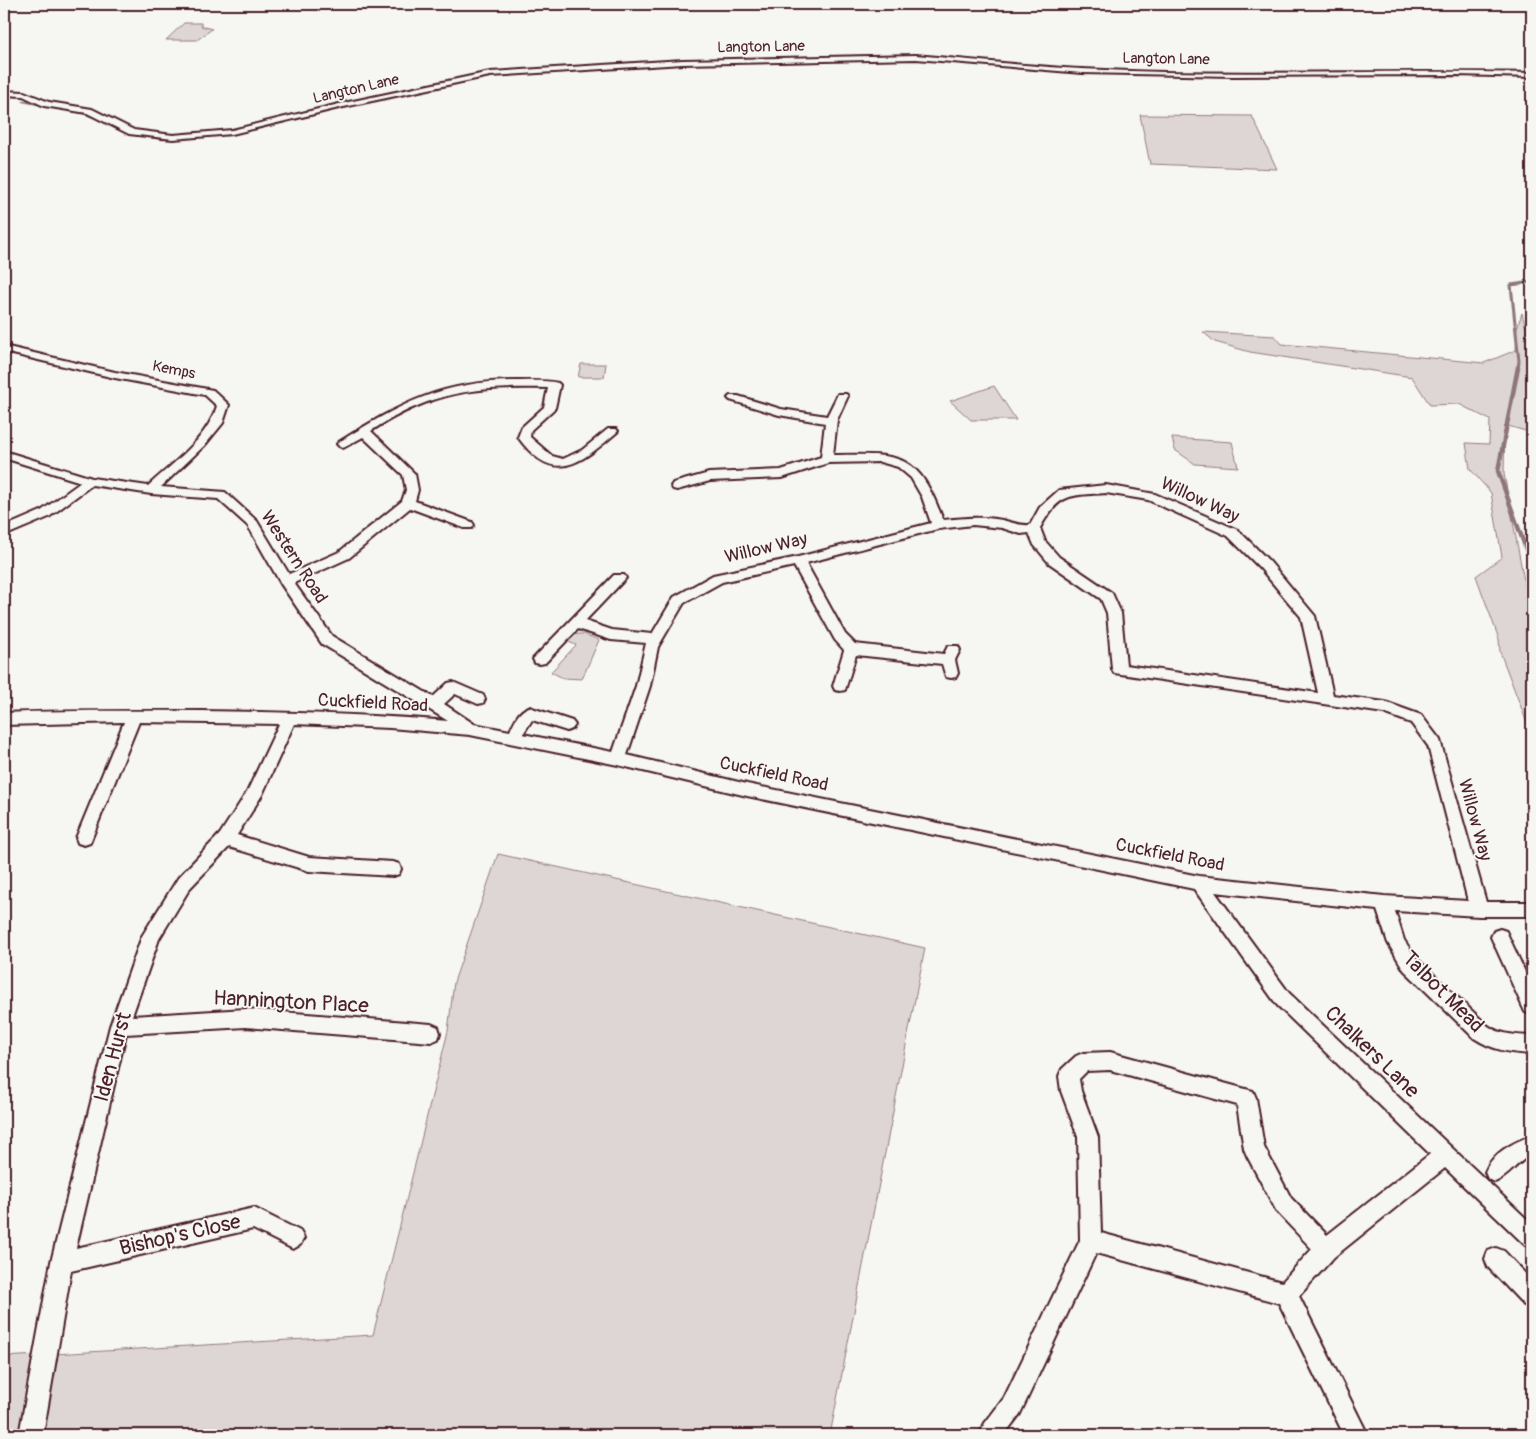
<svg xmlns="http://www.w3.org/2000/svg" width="1536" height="1439" viewBox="0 0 1536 1439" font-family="Pangolin,sans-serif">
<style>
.green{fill:#ddd6d5;stroke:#947a80}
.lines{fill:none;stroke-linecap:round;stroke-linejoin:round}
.stream-far2{stroke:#8e747a;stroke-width:2.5}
.stream-far1{stroke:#8e747a;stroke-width:3}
.stream{stroke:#8e747a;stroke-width:4.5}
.minor-casing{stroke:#4a1f2b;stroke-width:4}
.minor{fill:#f6f6f2;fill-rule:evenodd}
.labels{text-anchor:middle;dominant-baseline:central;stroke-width:4;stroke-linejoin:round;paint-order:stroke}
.far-street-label{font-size:15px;fill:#4a1f2b;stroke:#f6f6f2}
.street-label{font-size:18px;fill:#4a1f2b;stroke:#f6f6f2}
.near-street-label{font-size:21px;fill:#4a1f2b;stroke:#f6f6f2}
</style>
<rect width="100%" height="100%" fill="#f6f6f2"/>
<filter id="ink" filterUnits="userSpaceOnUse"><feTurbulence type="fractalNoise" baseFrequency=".02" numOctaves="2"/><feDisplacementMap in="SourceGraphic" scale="10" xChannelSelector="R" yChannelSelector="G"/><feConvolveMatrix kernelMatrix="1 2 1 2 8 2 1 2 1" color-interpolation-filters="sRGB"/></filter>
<g filter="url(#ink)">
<g class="green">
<polygon points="184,23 201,23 201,26 212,29 197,40 166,40"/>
<polygon points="1140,115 1252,116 1277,169 1150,164"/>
<polygon points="1522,313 1532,352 1532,433 1505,425 1504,474 1532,623 1532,736 1500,652 1499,639 1476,576 1502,557 1491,493 1470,469 1466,443 1489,444 1490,420 1459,404 1430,405 1412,377 1250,352 1215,342 1203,332 1275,336 1282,344 1484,363 1516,350 1517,328"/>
<polygon points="581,364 606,364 604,377 578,377"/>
<polygon points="994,386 1016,420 971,420 950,401"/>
<polygon points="1172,438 1232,442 1238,467 1195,464 1175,450"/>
<polygon points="578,634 584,634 599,640 582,679 563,678 551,672 576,645 566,641 570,636"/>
<polygon points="498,854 925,948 830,1435 4,1435 4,1357 373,1335 448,1031 454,982"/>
</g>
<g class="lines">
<g class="stream-far2">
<polyline points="23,101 80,112 95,117"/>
<polyline points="125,132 162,139 178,139"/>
</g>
<polyline class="stream-far1" points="1518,368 1519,361 1511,285 1532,282"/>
<polyline class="stream" points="1518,367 1498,471 1532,566"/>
<g class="minor-casing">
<g id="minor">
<path d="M916,55C971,60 1027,66 1082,69C1232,77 1382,69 1532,73V77L1457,75L1233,76L1082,73L916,59L683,64L490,76L339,108L232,134L173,139L129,134L87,113L44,106L23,96L4,95V91L24,92L49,102L92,109L134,130L173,135L232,130L339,104L490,72L683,60Z"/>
<path d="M4,346L115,372L213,390L229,405L223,423L205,445L161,487L225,492L257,521L289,574L339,552L402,501L406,490L403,475L363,437L343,448L339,446L337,444L339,442C401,403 444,380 520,381C532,381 546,380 558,383L560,385L555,408L531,430L530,437L552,456L563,459L582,450L608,429H616L618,431L616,433C580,464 553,486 518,437L522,427L544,407L548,388C475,387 434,390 371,431L415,474L418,490L415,501L472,522L474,525L472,528H464L410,508L349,558L294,583L332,636L433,697L448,683L453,682L483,695L485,699L483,703L478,704L455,694L444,704L474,724L510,731C514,722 518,711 529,707L572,721L575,725L572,729L567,731L532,720L523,734L613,752L636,686L646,643L611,640L578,629L545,663L540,664L535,663L533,659L614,575H624L626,578L585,621L612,630L652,634L674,597L713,575L798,557L931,523L922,497L911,478L898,467L880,462L828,463L782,478L710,481L677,490L673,489L671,486L673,483L709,473L781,470L821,457L825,423L779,415L730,400L728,398L730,396H738L781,409L827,416L838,394H846L848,396L837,420L833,455C901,454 918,452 943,520C963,518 982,516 1002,520C1012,522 1019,526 1030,525L1040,507L1059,490L1106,485L1155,494L1238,530L1270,562L1315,616L1333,695L1385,702L1421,715L1440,740L1486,902H1532V916H1479L1395,911L1404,940L1416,958L1488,1026C1501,1035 1516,1035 1532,1036V1054C1511,1053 1492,1050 1474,1038L1404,970L1388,943L1377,910L1215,892L1289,993L1532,1224V1248L1525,1245L1445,1168L1334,1257L1299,1296L1368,1435H1344L1279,1303L1096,1253L1020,1414L1004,1435H983L981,1431L985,1423L1004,1398L1080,1240L1078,1137L1061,1091L1059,1076L1062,1069L1076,1056L1083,1053L1110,1052L1253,1091L1256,1098L1264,1147L1291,1198L1327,1235L1430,1154L1277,1005L1194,889L747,796L618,765L470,735L390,728L294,724L262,795L237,835L309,857L393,862L399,864L401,869L399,874L393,876L309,871L229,847L190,888L159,939L132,1016L246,1009L431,1024L438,1027L440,1033L438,1039L431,1042L246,1027L126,1034L76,1248L254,1208L300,1231L304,1238L300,1245L293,1249L253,1229L71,1271L43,1435H19L51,1262L110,1026L142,936L178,878L220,834L247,792L279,724L139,722L92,838L90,843L84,845L78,843L76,838L124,722L4,725V713C70,710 135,711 201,711C284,712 366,714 448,721L322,644L281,584L248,526L218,499L151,494L92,485L49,517L4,536V527L41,511L81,482L4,458V451L92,478L148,486C174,462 206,440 217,406L205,395L115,378L4,352ZM1106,493L1148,500L1228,536L1260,568L1301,617L1318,693L1126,665L1121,613L1112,593L1059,557L1045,541L1040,528C1060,492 1069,496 1106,493ZM973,525L1002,528L1021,534L1029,533L1034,545L1049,563L1101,599L1107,613L1112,669L1114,673L1384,713L1411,723L1428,746L1468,901L1384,896L1199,876L747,784L627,755L650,686L658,647L684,603L722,582L794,566L835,640L844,650L833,686L835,690L840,691L845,690L856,655L942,664L946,677L951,678L956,677L958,673L955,660L960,650L958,646H948L944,654L855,644L845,634L806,563L938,529ZM1110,1070L1237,1105L1244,1149L1247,1156L1277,1212L1312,1249L1282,1282L1101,1233L1098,1137L1081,1091L1079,1079L1087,1071Z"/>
<polygon points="1500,929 1506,931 1532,987 1532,1015 1525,1012 1491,937 1494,931"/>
<path d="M1532,1135V1155C1517,1161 1510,1176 1495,1182L1488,1179L1485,1172C1493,1152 1513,1143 1532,1135Z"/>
<polygon points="1496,1248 1504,1251 1532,1281 1532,1308 1524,1305 1488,1267 1485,1259 1488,1251"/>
</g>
</g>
<use href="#minor" class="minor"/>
</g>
</g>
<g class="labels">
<g class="far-street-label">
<text transform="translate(761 47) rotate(-1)">Langton Lane</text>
<text transform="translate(1166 59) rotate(1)">Langton Lane</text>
<text transform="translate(356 89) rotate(-13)">Langton Lane</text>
<text transform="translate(174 370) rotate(11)">Kemps</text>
</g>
<g class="street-label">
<text transform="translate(1200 500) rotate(25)">Willow Way</text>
<text transform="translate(766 548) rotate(-13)">Willow Way</text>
<text transform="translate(294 557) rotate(57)">Western Road</text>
<text transform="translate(373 703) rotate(3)">Cuckfield Road</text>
<text transform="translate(774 774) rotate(12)">Cuckfield Road</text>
<text transform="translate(1475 820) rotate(75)">Willow Way</text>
<text transform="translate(1170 855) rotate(11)">Cuckfield Road</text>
</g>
<g class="near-street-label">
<text transform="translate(1443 992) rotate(45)">Talbot Mead</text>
<text transform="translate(291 1002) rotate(3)">Hannington Place</text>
<text transform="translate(1372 1052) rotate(44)">Chalkers Lane</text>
<text transform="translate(113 1057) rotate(-75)">Iden Hurst</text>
<text transform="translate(180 1235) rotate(-13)">Bishop's Close</text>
</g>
</g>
<rect width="1536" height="1439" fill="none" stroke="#f6f6f2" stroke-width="20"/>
<rect x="10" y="10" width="1516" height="1419" fill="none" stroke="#4a1f2b" stroke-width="2" filter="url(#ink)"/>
</svg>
